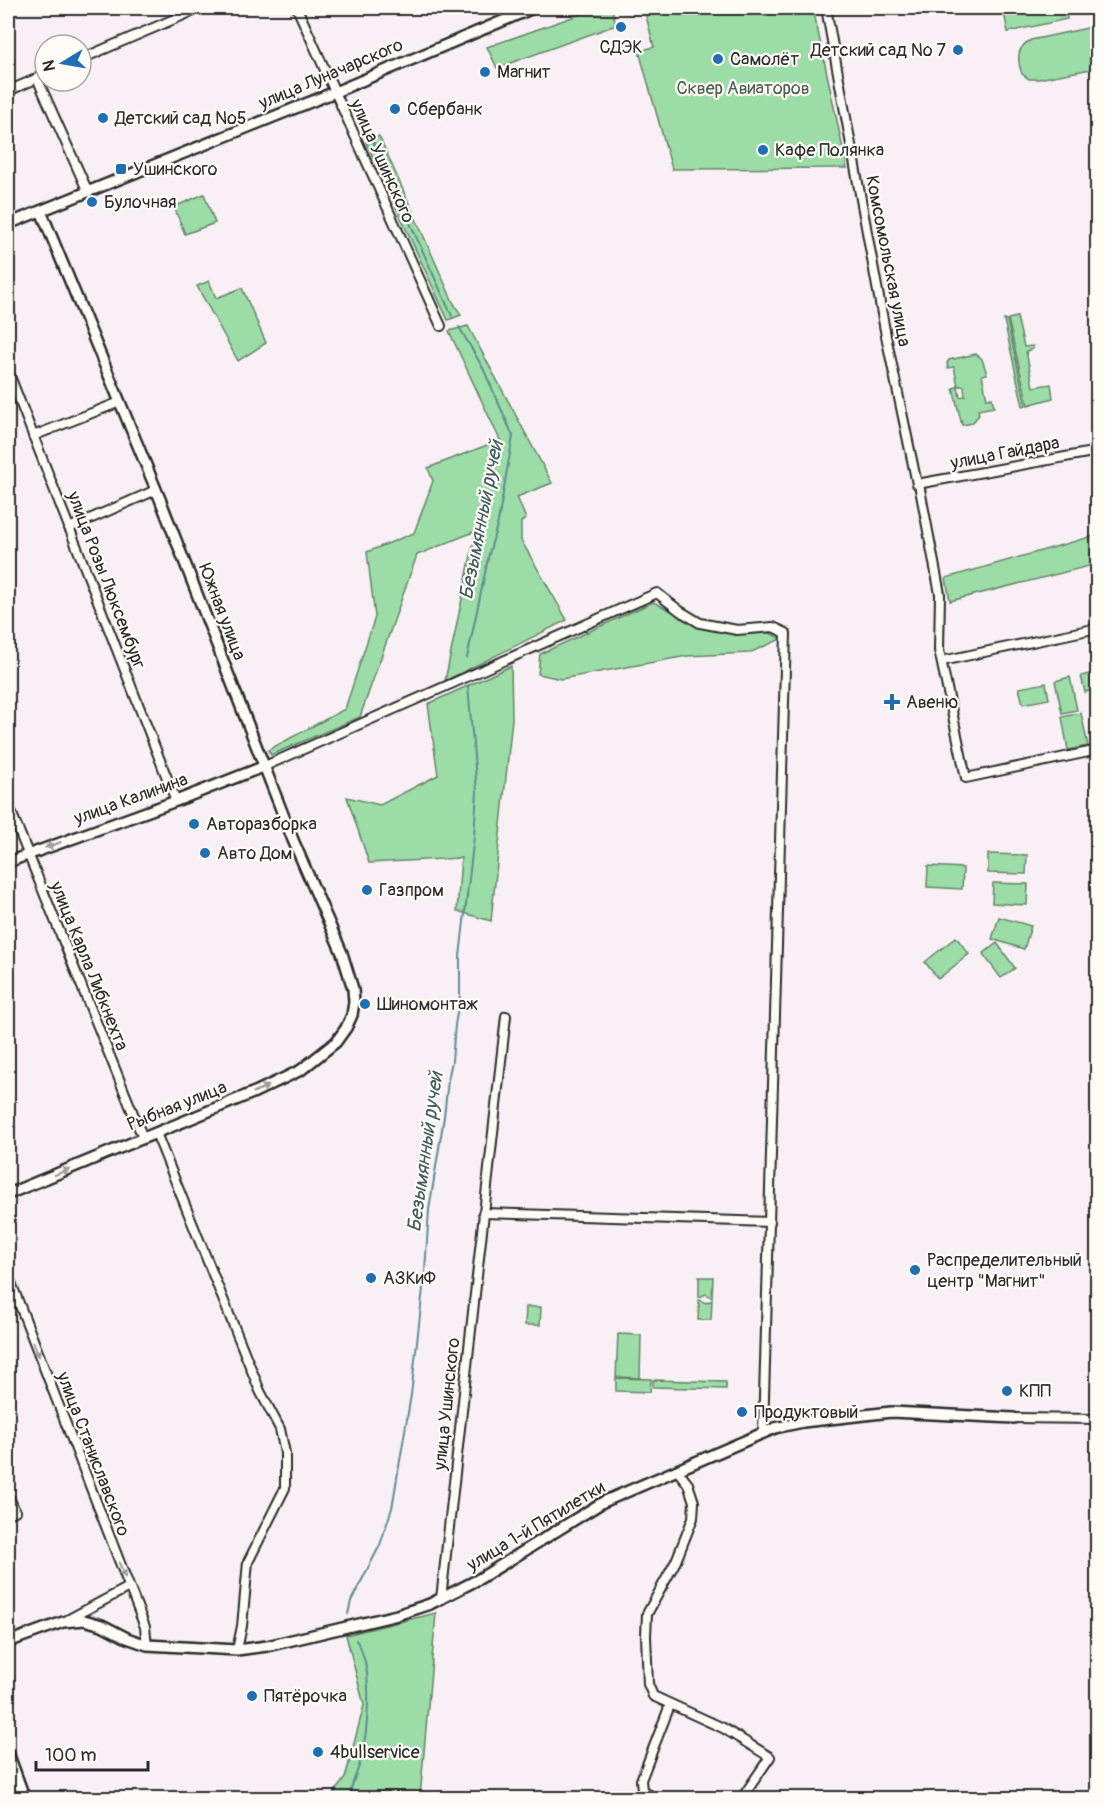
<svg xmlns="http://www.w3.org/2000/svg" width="1105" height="1806" viewBox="0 0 1105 1806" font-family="Pangolin,sans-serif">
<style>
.green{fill:#9cdda7;stroke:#648469;stroke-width:1.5}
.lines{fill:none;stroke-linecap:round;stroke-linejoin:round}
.stream{stroke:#5d8d92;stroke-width:2}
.minor-casing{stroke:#2b2b2b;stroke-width:12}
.tertiary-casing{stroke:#2b2b2b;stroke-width:14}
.secondary-casing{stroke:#2b2b2b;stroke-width:15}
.minor{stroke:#fdfcf7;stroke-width:8}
.tertiary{stroke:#fdfcf7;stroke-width:9}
.secondary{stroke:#fdfcf7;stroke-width:10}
.oneway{fill:#9e9e9b}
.poi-dot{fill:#1f6fb2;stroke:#fdfcf7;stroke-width:2}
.labels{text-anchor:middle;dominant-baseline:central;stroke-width:4.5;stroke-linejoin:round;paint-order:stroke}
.poi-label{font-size:18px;fill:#2b2b2b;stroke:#fdfcf7;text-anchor:start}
.street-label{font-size:18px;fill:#2b2b2b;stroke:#fdfcf7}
.park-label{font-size:18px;fill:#4d6050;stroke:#fdfcf7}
.water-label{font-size:20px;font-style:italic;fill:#445c5f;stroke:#fdfcf7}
</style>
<rect width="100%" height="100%" fill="#f8f0f4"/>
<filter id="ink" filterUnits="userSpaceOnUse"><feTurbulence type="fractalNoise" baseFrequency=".0167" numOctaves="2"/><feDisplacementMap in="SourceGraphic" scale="12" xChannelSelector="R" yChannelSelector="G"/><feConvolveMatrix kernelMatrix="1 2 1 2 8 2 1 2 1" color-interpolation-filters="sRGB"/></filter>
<g filter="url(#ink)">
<g class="green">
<polygon points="598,8 612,8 616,25 497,68 487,47"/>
<polygon points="644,8 813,8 847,168 672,169 639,51 654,47"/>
<polygon points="1003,8 1065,8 1067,19 1008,32"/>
<path d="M1097,26V68L1038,79H1029L1022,74C1017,60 1016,47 1031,40Z"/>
<polygon points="379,136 453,302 461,315 448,320 366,142"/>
<polygon points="204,194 215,223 185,234 174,207"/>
<polygon points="209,281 216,298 242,288 266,343 238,361 197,286"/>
<polygon points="1017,317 1024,347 1033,346 1033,349 1026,351 1033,387 1051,384 1053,398 1028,405 1008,319"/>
<polygon points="1004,320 1007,320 1026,405 1023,406"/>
<polygon points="468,326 552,483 517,497 526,519 521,522 521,540 567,620 445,681 476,531 417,555 360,717 271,755 268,750 345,709 375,617 367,552 414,533 433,481 428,468 500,440 449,331"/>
<polygon points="976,354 982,359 987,374 982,375 987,399 992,398 994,407 978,410 979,415 972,423 962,425 953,388 958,387 960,397 965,396 964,386 958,386 954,367 948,368 947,363 949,360"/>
<polygon points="1097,535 1097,564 950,601 946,578"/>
<polygon points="653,602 705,627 770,633 781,639 749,653 687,656 561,679 538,674 540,654"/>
<polygon points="511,666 512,719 491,921 457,911 461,858 369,863 347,797 380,805 438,775 428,704"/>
<polygon points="1097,672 1097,689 1085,692 1081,676"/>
<polygon points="1070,677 1077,710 1062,713 1055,681"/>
<polygon points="1046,683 1049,699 1023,704 1019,688"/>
<polygon points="1081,713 1088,746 1068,750 1062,717"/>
<polygon points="988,854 1027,855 1026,874 988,873"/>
<polygon points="928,866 963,868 962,889 927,887"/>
<polygon points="993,883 1028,884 1027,905 992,903"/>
<polygon points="999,917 1031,926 1024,949 992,939"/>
<polygon points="956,937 969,954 938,979 925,962"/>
<polygon points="997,943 1015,968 1001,978 983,954"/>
<polygon points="699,1277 713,1277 712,1298 706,1294 699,1297"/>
<polygon points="699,1300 706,1303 712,1300 711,1320 698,1320"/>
<polygon points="526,1307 541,1307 540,1325 525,1325"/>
<polygon points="618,1334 641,1335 640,1378 616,1377"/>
<polygon points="616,1378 651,1379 650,1392 616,1391"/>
<polygon points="653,1380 726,1382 726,1389 653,1387"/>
<polygon points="436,1613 420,1798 330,1798 345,1778 364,1705 346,1635"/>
</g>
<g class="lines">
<g class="stream">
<polyline points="373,141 452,316"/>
<polyline points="459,327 483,368 513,436 498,522 489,554 467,658"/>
<polyline points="348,1614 351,1601 380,1545 392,1508 411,1395 425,1271 429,1210 444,1117 448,1080 452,1061 455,1025 460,996 460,956 474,836 477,792 468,685"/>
<path d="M350,1798C351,1781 356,1777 360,1763C368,1731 375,1668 356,1640"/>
</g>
<g class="minor-casing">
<g id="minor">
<polyline points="297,8 441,326"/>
<polyline points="826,8 886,336 917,484 1098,451"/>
<polyline points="81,59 200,8"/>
<polyline points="37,78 88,192"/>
<polyline points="8,91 45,75"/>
<polyline points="8,371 176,801"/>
<polyline points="33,436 120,402"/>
<polyline points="919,484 940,594 939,650 966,778 1098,750"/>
<polyline points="69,528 156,490"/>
<polyline points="942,661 1098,628"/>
<polyline points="265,766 657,593 680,611 700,623 737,630 773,627 786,633 763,1432"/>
<polyline points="8,804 143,1138"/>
<polyline points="156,1133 260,1391 280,1429 285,1453 285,1488 248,1562 242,1626 237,1650"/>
<polyline points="483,1213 770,1222"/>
<polyline points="8,1275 145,1627 147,1645"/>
<polyline points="1014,1418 1098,1419"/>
<polyline points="677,1470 688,1484 694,1502 693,1518 676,1561 647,1614 646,1636 648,1684 653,1696 723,1728 770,1757 742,1798"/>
<polyline points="8,1495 15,1511 8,1514"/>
<polyline points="441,1599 506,1016"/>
<polyline points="67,1620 129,1587"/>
<polyline points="654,1798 642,1790 641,1780 670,1705"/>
</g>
</g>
<g class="tertiary-casing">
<g id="tertiary">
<polyline points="8,224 335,92 533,8"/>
<polyline points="8,862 176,801 265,766"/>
<polyline points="8,1194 255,1092 301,1070 336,1042 346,1028 352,1015 354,1002 353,989 342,953 293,840 160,499 41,211"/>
<polyline points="8,1642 63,1622 84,1620 102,1625 127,1638 147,1645 237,1650 267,1646 397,1615 430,1604 479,1579 603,1502 775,1428 803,1422 891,1412 1014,1418"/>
</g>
</g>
<g class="secondary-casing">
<polyline id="secondary" points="8,1754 24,1798"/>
</g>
<use href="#minor" class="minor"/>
<use href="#tertiary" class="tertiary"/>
<use href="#secondary" class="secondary"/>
</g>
<defs><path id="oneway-solid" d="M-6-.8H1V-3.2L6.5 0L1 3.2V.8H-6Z" transform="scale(1.5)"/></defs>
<g class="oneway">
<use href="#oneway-solid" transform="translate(53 845) rotate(160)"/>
<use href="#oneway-solid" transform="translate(261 1089) rotate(-24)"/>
<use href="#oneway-solid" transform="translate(62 1172) rotate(-23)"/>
<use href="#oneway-solid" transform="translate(36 1349) rotate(69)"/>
<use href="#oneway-solid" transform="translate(122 1570) rotate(68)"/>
</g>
</g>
<g class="poi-dot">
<circle cx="621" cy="27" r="6"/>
<circle cx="958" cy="50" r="6"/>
<circle cx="718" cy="59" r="6"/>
<circle cx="485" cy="72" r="6"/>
<circle cx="395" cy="109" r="6"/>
<circle cx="103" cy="118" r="6"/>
<circle cx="763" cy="150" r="6"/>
<rect x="115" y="163" width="12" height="12" rx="3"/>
<circle cx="92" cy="202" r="6"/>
<path d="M889 693h6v6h6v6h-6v6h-6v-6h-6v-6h6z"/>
<circle cx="194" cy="824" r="6"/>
<circle cx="205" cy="853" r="6"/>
<circle cx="367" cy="890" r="6"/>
<circle cx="365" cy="1004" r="6"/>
<circle cx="915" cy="1270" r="6"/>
<circle cx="371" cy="1278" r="6"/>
<circle cx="1007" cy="1391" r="6"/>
<circle cx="742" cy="1412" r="6"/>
<circle cx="252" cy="1696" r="6"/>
<circle cx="318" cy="1752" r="6"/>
</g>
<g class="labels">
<g class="poi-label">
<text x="621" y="47" text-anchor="middle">СДЭК</text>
<text x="946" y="50" text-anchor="end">Детский сад № 7</text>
<text x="730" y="59">Самолёт</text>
<text x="497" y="72">Магнит</text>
<text x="407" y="109">Сбербанк</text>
<text x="115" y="118">Детский сад №5</text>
<text x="775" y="150">Кафе Полянка</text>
<text x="133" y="169">Ушинского</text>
<text x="104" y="202">Булочная</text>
<text x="906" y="702">Авеню</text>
<text x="206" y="824">Авторазборка</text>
<text x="217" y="853">Авто Дом</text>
<text x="379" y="890">Газпром</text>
<text x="377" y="1004">Шиномонтаж</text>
<text x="927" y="1260">Распределительный<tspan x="927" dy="21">центр "Магнит"</tspan></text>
<text x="383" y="1278">АЗКиФ</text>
<text x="1019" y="1391">КПП</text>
<text x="754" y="1412">Продуктовый</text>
<text x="264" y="1696">Пятёрочка</text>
<text x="330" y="1752">4bullservice</text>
</g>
<g class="street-label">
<text transform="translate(331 74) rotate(-23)">улица Луначарского</text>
<text transform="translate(382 161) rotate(66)">улица Ушинского</text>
<text transform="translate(888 261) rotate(79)">Комсомольская улица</text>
<text transform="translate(1005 453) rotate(-11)">улица Гайдара</text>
<text transform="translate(106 580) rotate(69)">улица Розы Люксембург</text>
<text transform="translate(222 612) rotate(69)">Южная улица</text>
<text transform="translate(131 799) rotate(-20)">улица Калинина</text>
<text transform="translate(89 966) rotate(68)">улица Карла Либкнехта</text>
<text transform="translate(177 1106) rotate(-22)">Рыбная улица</text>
<text transform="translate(447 1404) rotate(-84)">улица Ушинского</text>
<text transform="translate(93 1454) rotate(69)">улица Станиславского</text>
<text transform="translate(536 1526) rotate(-31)">улица 1-й Пятилетки</text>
</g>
<g class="park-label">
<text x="743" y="88">Сквер Авиаторов</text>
</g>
<g class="water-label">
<text transform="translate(481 520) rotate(-79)">Безымянный ручей</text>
<text transform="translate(425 1152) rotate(-82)">Безымянный ручей</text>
</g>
</g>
<rect width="1105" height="1806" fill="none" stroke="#fdfcf7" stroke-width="30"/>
<rect x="15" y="15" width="1075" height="1776" fill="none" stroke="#2b2b2b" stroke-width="2" filter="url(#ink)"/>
<g transform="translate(63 63) rotate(259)"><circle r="28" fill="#fdfcf7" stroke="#a9a8a5" stroke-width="1.5"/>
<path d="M0-4.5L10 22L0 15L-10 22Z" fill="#1f6fb2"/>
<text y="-9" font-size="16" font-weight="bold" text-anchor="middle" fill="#2b2b2b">N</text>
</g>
<path d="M36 1761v9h112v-9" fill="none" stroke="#2b2b2b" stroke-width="3"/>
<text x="45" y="1761" font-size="18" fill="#2b2b2b" stroke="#fdfcf7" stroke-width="4.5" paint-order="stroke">100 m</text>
</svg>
